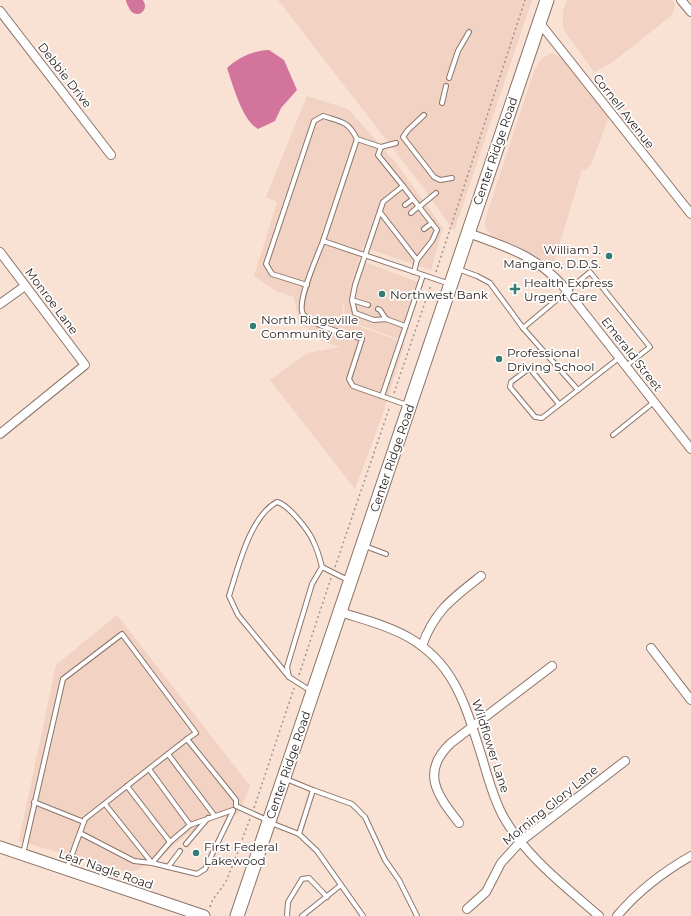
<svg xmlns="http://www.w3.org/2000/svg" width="691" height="916" viewBox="0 0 691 916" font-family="Montserrat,sans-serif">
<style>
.built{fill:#f1d2c3}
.water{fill:#d2749c}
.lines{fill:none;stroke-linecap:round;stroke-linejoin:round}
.river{stroke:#d2749c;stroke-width:16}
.lane-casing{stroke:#8b756a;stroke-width:6}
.street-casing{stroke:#8b756a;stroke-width:10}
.secondary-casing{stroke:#8b756a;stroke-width:13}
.primary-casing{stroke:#8b756a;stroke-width:15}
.path{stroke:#a49289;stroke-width:1.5;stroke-dasharray:2 3;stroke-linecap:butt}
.lane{stroke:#fff;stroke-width:4}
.street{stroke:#fff;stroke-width:8}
.secondary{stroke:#fff;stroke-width:11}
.primary{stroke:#fff;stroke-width:13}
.poi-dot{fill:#357c74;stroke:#fff;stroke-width:1.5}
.labels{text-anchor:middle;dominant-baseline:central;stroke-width:3.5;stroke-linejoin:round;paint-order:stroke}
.street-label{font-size:12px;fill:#261d19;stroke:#fff}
.poi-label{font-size:12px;fill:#261d19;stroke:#fff;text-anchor:start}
</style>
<rect width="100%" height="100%" fill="#f9e1d4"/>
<g class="built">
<polygon points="278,0 532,0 454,231 422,186"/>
<polygon points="567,0 672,0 675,4 672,15 613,62 594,72 563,29 563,11"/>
<polygon points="551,53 558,56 567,63 609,116 591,165 585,170 582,169 553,267 523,249 493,236 486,229 485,220 534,71 541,59"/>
<polygon points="307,96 348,109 396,163 443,228 431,270 363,247 342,306 344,321 405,343 382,416 355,489 270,380 308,353 340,347 307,335 309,328 300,325 294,297 276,291 254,276 277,202 266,197"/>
<polygon points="359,260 423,284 404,341 346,320 343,303"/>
<polygon points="117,615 250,786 238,815 213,819 186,835 157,860 135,871 124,871 19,841 56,665"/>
</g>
<path class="water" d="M269,50L284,60L297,90L281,108L275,121L258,129C242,120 233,85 227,68C240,56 253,51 269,50Z"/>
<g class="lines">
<polyline class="river" points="134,0 137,6"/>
<g class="lane-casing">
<g id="lane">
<polyline points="449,78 458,51 469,32"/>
<polyline points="442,103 446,86"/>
<polyline points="424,115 408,130 403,137 434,177 440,180 452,178"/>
<polyline points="357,139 381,147 378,155 403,186 383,202 355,285 352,300 355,313 374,320 386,319 405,326"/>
<polyline points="381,147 396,143"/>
<polyline points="405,205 413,199"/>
<polyline points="419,207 436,193"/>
<polyline points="380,212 417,260 432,241 437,230 403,186"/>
<polyline points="411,213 419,206"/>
<polyline points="424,229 432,223"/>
<polyline points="458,269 477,276 490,283 523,328 578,390"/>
<polyline points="414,272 417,260"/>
<path d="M307,285L272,274L266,264L314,121L323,116C342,122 348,121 357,139L323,241"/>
<polyline points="352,300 368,305"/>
<polyline points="378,309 380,310 386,319"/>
<polyline points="523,328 590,272 650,347 626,366"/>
<polyline points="382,396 423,275"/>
<polyline points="559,404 531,370 527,370 511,382 510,387 535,417 542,418 619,358"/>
<path d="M407,405L353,386L349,379L362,339C348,334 312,326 303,314C296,302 318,255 323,241L450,284"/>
<polyline points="613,435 654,402"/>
<polyline points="365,546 386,554"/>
<path d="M289,677L238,615L229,596C238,568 250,516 277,502C289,505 310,532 314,543C318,551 320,559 322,567"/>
<polyline points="311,691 289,677 287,667 312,584 322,567 348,580"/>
<polyline points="168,754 214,815"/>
<polyline points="149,769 190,825"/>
<polyline points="286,779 313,790 299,834"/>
<polyline points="127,786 170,842"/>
<polyline points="313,790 352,804 365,817 385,860 399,880 417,916"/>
<polyline points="34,802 84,822"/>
<polyline points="105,804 152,863 197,874 205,869 233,811"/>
<polyline points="271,823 299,834 317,851 363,916"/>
<polyline points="80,833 134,861 152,863 170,842 190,825 233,810"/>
<polyline points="186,844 208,818"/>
<polyline points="23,854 63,679 122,634 196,733 187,739"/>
<polyline points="168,867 180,851"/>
<polyline points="67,868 85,819 187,739 236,800 236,806 267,820"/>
<polyline points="287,916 288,902 302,879 309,878 327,897"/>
<polyline points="302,916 341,885"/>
</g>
</g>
<g class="street-casing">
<g id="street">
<polyline points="681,0 691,12"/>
<polyline points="0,11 111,155"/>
<polyline points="539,22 691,214"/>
<path d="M468,233C504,246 537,256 563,286L691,449"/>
<polyline points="0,252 85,365 0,434"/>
<polyline points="0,304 25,286"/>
<path d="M340,612C362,619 387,625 408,637C454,663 465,704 480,751C487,773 492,796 503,816C526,857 565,886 599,916"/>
<path d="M422,646C434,611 453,598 481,576"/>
<polyline points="651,648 691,700"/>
<path d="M459,823C437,795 420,772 451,743L552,666"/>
<polyline points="467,909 486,892 501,863 521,841 625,761"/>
<path d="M617,916C638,891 663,872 691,856"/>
</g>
</g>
<g class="secondary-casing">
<polyline id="secondary" points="0,847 204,916"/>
</g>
<g class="primary-casing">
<polyline id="primary" points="237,916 547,0"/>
</g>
<g class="path">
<polyline points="436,272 525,0"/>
<polyline points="394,393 431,285"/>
<polyline points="335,567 390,406"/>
<polyline points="299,675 331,578"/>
<polyline points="254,808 294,688"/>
<path d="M210,907C213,896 221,891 226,881C235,861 242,839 250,819"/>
</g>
<use href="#lane" class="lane"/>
<use href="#street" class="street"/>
<use href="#secondary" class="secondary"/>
<use href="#primary" class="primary"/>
</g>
<g class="poi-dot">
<circle cx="609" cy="256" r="4"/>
<path d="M513 283h4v4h4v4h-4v4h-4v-4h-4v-4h4z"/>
<circle cx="382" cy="294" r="4"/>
<circle cx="253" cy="326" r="4"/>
<circle cx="499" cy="359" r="4"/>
<circle cx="196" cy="853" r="4"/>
</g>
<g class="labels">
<g class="street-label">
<text transform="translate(65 75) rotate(52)">Debbie Drive</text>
<text transform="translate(624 111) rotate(52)">Cornell Avenue</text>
<text transform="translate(495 151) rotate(-71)">Center Ridge Road</text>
<text transform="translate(52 301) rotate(53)">Monroe Lane</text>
<text transform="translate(632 354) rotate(52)">Emerald Street</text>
<text transform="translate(392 458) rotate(-71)">Center Ridge Road</text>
<text transform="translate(491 746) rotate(72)">Wildflower Lane</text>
<text transform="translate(288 765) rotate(-71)">Center Ridge Road</text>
<text transform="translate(550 805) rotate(-39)">Morning Glory Lane</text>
<text transform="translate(106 869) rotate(19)">Lear Nagle Road</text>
</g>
<g class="poi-label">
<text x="601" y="249" text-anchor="end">William J.<tspan x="601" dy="14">Mangano, D.D.S.</tspan></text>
<text x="524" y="282">Health Express<tspan x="524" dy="14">Urgent Care</tspan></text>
<text x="390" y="294">Northwest Bank</text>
<text x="261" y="319">North Ridgeville<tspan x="261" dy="14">Community Care</tspan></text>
<text x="507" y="352">Professional<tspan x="507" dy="14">Driving School</tspan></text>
<text x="204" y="846">First Federal<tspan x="204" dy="14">Lakewood</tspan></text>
</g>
</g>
</svg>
